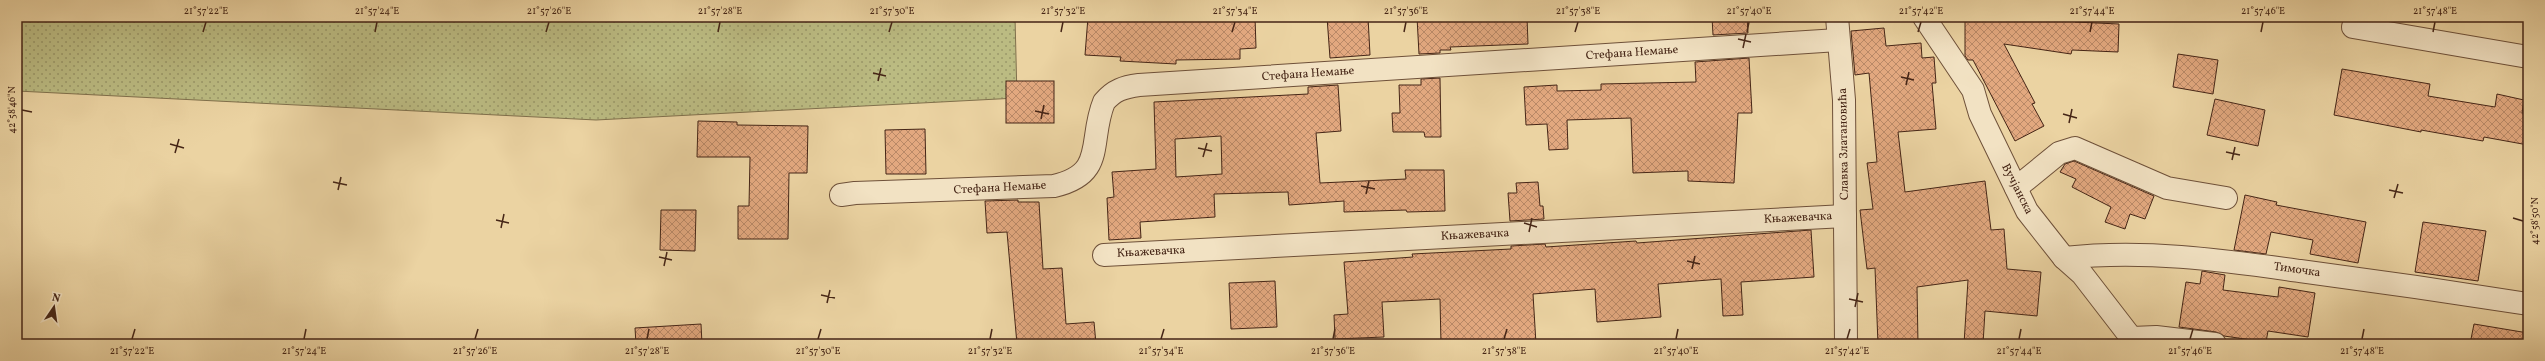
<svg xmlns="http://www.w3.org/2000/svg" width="2545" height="361" viewBox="0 0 2545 361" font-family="Vollkorn,serif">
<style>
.grass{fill:url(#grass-dots);stroke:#80704c}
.building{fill:url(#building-cross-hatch);stroke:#452516;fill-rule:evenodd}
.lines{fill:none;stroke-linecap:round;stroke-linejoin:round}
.minor-casing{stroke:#6e5039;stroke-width:24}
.minor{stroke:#f2e2c3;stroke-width:22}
.ticks{fill:none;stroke:#452516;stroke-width:1.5}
.labels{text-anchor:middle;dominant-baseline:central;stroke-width:3;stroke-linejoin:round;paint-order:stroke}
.street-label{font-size:12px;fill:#452516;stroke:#f2e2c3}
.neatline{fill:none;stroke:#452516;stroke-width:1.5}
.ticks-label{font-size:10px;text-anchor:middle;fill:#452516}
</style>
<defs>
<pattern id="grass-dots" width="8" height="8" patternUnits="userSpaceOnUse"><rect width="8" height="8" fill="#bbbb82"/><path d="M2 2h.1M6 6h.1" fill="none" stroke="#9a9869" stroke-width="1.8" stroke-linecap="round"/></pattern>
<pattern id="building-cross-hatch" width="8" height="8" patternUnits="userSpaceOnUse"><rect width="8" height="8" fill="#e2a87f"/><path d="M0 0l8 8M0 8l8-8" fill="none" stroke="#b98967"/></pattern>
</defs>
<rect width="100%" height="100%" fill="#ebd3a2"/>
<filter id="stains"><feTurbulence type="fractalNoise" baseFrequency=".005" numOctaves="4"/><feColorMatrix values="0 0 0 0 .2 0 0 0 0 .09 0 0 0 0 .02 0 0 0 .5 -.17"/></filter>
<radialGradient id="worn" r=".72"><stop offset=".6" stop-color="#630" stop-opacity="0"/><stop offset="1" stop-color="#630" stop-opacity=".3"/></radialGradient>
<polygon class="grass" points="17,17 1015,17 1017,98 596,120 17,91"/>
<g class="building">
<polygon points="1088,17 1195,20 1195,17 1255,17 1256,48 1240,49 1240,59 1176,60 1176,64 1120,61 1121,57 1085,55"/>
<polygon points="1327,17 1368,17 1370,55 1330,58"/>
<polygon points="1417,17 1527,17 1528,44 1450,47 1451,50 1440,50 1440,53 1419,54"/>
<polygon points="1712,17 1747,17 1748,33 1713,35"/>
<polygon points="1965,17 2076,17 2075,22 2119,24 2118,52 2072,50 2071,54 2004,44 2035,103 2032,104 2044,126 2015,141 1973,60 1968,60 1965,56"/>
<polygon points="1884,28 1886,46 1921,43 1922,58 1934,57 1936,83 1932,83 1936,129 1898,132 1905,192 1985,181 1991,230 2004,229 2007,269 2041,272 2037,316 1985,311 1983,344 1964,344 1968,280 1917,287 1918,344 1878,344 1875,268 1867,269 1860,210 1873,209 1867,163 1877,162 1869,73 1855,75 1851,31"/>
<polygon points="2178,54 2218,60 2213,94 2173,87"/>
<polygon points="1749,58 1752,113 1738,113 1734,183 1688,181 1688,171 1633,173 1631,118 1567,120 1568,149 1549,150 1547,124 1526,125 1524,87 1557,85 1557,91 1601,90 1601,84 1696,82 1695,62"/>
<polygon points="2342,69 2430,84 2428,96 2495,107 2497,94 2524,100 2522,113 2528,114 2528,145 2484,137 2483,141 2421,130 2421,132 2334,115"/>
<polygon points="1440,78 1441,137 1425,137 1424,132 1393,132 1392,113 1400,113 1399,85 1421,85 1421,79"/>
<rect x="1006" y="81" width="48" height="42"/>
<path d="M1338,85L1341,131L1316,133L1320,183L1406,179L1405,170H1444L1445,211L1407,212L1406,210L1344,212V201L1289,205L1288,192L1214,194L1215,217L1140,222L1141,238L1109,240L1107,198L1114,197L1112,172L1156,169L1154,102L1308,94V87ZM1221,136L1222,174L1176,177L1175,139Z"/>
<polygon points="2215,99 2265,110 2258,146 2207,135"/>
<polygon points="698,121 737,122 737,125 808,126 807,173 789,173 788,239 738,239 738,206 749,206 750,157 697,157"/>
<polygon points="925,129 926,174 886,174 885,130"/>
<polygon points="2074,161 2154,196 2145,219 2130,214 2125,229 2105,222 2111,207 2072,187 2076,179 2060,172 2065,164"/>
<polygon points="1538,182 1540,206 1543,206 1544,219 1510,221 1508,193 1517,193 1516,183"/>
<polygon points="2245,195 2277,202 2276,205 2366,222 2358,263 2310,254 2313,240 2271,232 2266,254 2234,250"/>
<polygon points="1018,200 1018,202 1039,202 1043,269 1062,268 1066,324 1094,322 1096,344 1017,344 1007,232 987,233 985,201"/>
<polygon points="661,210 696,210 695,251 660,250"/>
<polygon points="2423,222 2486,231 2478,281 2415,272"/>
<polygon points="1811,230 1814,277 1741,282 1743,315 1723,316 1721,279 1658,284 1661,317 1597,322 1595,289 1533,294 1536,344 1441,344 1440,299 1382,302 1384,337 1335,339 1334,315 1348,314 1344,262 1413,257 1412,254 1511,249 1511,246 1545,244 1546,247 1636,241 1637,243"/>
<polygon points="2202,271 2225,275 2223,290 2278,297 2279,287 2315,293 2308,337 2268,331 2266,342 2224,336 2216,332 2179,327 2186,282 2200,284"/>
<polygon points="1275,281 1277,327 1231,329 1229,283"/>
<polygon points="701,324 702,344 636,344 635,328"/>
<polygon points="2474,324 2528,333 2528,344 2470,344"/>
</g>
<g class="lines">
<g class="minor-casing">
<g id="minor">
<polyline points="1837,17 1844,100 1846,344"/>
<polyline points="1924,17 1973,90 1980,114 2027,211 2064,258 2082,274 2136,344"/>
<polyline points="2353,27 2528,57"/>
<polyline points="2016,188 2059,153 2075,148 2167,188 2226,198"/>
<path d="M841,195L855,193L1054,186C1107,174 1088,141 1104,102C1114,90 1124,87 1139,85L1838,40"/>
<polyline points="1104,255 1845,216"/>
<path d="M2064,258C2144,249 2221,260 2300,271C2376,281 2452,292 2528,304"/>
<polyline points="2132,338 2156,337 2215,344"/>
</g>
</g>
<use href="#minor" class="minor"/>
</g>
<path class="ticks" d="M203,32L206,22M375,32L377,22M546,32L549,22M718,32L720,22M889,32L892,22M1061,32L1063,22M1232,32L1235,22M1404,32L1406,22M1575,32L1578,22M1747,32L1749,22M1918,32L1921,22M2090,32L2092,22M2261,32L2263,22M2433,32L2435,22M1738,39L1751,42M1743,48L1746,34M873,73L886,76M1901,77L1914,80M878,81L881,68M1906,85L1909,72M22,110L32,112M1035,111L1049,114M2063,114L2077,118M1041,119L1044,105M2069,123L2072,109M170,144L184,148M1198,148L1212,151M2226,152L2240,155M175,153L179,139M1203,157L1207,143M2232,160L2235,147M333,182L347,185M1361,186L1375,189M338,190L341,177M2389,190L2403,193M1366,194L1369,181M2394,198L2398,184M2513,218L2523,221M496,220L509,223M1524,223L1537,227M501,228L504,214M1529,232L1532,218M659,257L672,260M1687,261L1700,264M664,266L667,252M1692,269L1695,256M821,295L835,298M1849,299L1863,302M827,303L830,290M1855,307L1858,293M132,339L135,329M304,339L306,329M475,339L478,329M647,339L649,329M818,339L821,329M990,339L992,329M1161,339L1164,329M1333,339L1335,329M1504,339L1507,329M1676,339L1678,329M1847,339L1850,329M2019,339L2021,329M2190,339L2193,329M2362,339L2364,329"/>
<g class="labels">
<g class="street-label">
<text transform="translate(1632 53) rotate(-4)">Стефана Немање</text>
<text transform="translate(1308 74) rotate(-4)">Стефана Немање</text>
<text transform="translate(1844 144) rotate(-91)">Славка Златановића</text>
<text transform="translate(1000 188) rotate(-3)">Стефана Немање</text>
<text transform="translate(2017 189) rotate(63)">Вучјанска</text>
<text transform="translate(1798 218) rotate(-3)">Књажевачка</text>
<text transform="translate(1475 235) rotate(-3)">Књажевачка</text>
<text transform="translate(1151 252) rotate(-3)">Књажевачка</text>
<text transform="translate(2297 270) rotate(8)">Тимочка</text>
</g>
</g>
<rect width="2545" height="361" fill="none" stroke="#ebd3a2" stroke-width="44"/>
<g transform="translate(54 307) rotate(13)" stroke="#f2e2c3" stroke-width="3" paint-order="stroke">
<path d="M0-3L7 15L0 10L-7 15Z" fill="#452516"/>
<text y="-6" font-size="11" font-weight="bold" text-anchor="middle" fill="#452516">N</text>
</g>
<rect x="22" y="22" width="2501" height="317" class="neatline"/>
<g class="ticks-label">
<text x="206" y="14">21°57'22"E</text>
<text x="377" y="14">21°57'24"E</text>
<text x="549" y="14">21°57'26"E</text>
<text x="720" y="14">21°57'28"E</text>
<text x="892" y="14">21°57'30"E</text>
<text x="1063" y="14">21°57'32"E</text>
<text x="1235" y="14">21°57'34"E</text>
<text x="1406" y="14">21°57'36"E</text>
<text x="1578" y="14">21°57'38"E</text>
<text x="1749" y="14">21°57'40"E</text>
<text x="1921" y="14">21°57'42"E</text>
<text x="2092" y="14">21°57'44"E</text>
<text x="2263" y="14">21°57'46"E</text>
<text x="2435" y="14">21°57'48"E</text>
<text transform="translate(11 110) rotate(-90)" y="4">42°58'46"N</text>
<text transform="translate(2534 221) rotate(-90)" y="4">42°58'50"N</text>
<text x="132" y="354">21°57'22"E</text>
<text x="304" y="354">21°57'24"E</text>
<text x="475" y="354">21°57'26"E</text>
<text x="647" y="354">21°57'28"E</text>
<text x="818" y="354">21°57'30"E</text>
<text x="990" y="354">21°57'32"E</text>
<text x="1161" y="354">21°57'34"E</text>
<text x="1333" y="354">21°57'36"E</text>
<text x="1504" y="354">21°57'38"E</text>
<text x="1676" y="354">21°57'40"E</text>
<text x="1847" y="354">21°57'42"E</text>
<text x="2019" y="354">21°57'44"E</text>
<text x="2190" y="354">21°57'46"E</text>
<text x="2362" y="354">21°57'48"E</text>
</g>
<rect width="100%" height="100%" filter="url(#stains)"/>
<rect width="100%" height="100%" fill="url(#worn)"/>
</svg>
